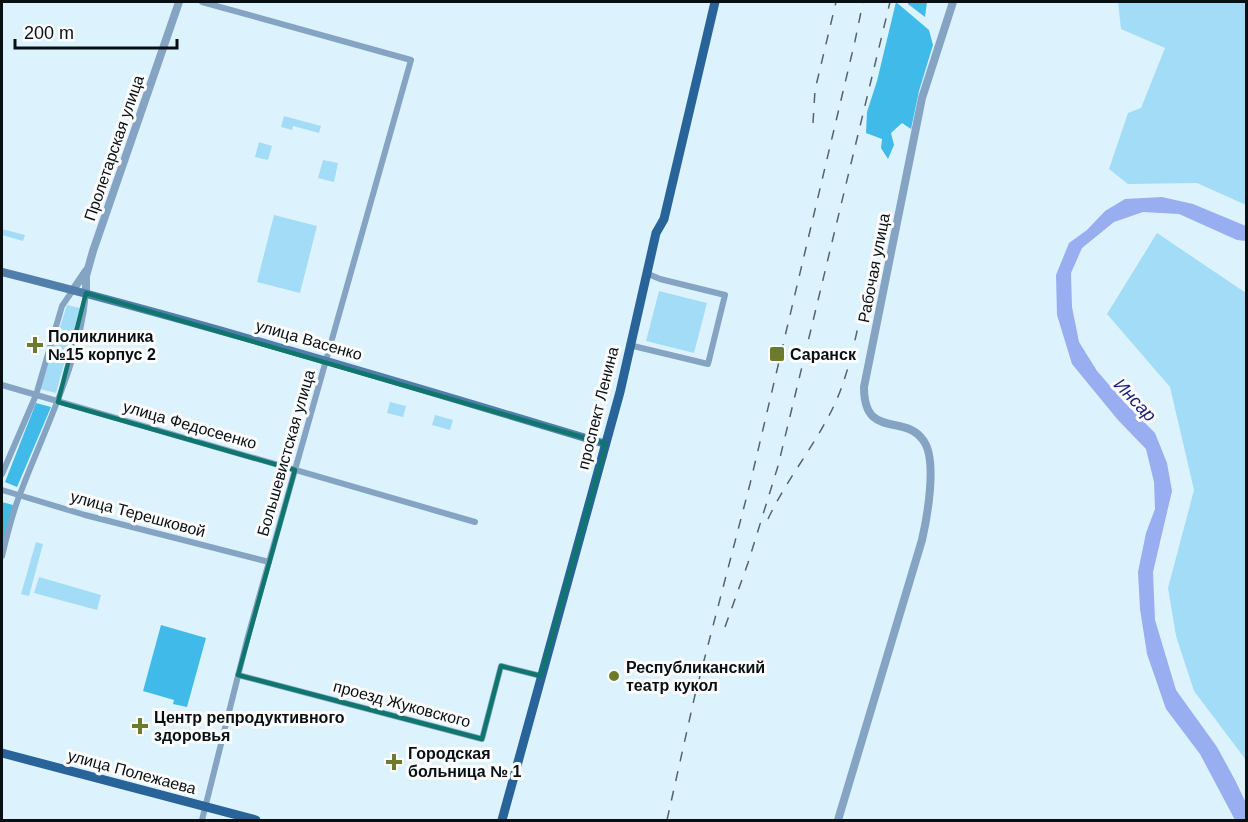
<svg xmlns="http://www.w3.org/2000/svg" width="1248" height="822" viewBox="0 0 1248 822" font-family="Helvetica,sans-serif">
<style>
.green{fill:#a3dcf6}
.forest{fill:#3fbae9}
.water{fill:#99adf1}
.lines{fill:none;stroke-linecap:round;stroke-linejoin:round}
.minor{stroke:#85a3c2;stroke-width:6}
.tertiary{stroke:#85a3c2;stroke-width:8}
.secondary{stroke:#517eab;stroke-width:8}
.primary{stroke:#286399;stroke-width:9}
.rail{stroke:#56636a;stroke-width:1.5;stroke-dasharray:10 10;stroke-linecap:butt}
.marked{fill:none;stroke:#0f766e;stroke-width:4.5;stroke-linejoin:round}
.poi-dot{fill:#6c7c2a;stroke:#fcfcfc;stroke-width:2}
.labels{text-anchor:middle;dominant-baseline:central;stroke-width:6;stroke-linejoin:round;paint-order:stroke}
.street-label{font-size:16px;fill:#081014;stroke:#fcfcfc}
.poi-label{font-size:16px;font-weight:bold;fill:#081014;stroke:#fcfcfc;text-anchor:start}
.water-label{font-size:18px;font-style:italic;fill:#181b7a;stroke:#fcfcfc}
</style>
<rect width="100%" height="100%" fill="#dcf3fe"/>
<g class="green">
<polygon points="1118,2 1246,2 1246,205 1197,183 1128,184 1109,169 1128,113 1141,108 1165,48 1121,29"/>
<polygon points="284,116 321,126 319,133 293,126 292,130 281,127"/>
<polygon points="259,142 272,146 268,160 255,157"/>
<polygon points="323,160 338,163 334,182 318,178"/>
<polygon points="274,215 317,226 300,293 257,282"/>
<polygon points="2,229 25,235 23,241 2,235"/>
<polygon points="1157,233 1246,293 1246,760 1194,691 1176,636 1168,588 1194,490 1170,387 1107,314"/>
<polygon points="659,291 707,303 694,353 646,341"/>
<polygon points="67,305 80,308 56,393 40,389"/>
<polygon points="390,402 406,406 403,417 387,413"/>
<polygon points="435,415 453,420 450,430 432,425"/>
<polygon points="36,542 43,544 29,596 21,594"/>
<polygon points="39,577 101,595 97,610 34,593"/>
</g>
<g class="forest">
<polygon points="896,2 929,30 933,45 919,91 911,129 902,123 891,133 894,145 888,159 881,148 882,139 866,133 867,112 877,81"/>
<polygon points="908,2 927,2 925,17 908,4"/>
<polygon points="36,403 51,407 17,487 5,482"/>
<polygon points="2,502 13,505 2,545"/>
<polygon points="161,625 206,638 187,707 173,704 174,700 143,691"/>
</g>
<polygon class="water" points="1162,197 1193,204 1246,226 1246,241 1237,240 1179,214 1143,212 1114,222 1082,248 1071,273 1072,307 1079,342 1097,371 1124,402 1155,433 1167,463 1172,491 1153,572 1155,620 1176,690 1217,747 1235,780 1246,803 1246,820 1235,820 1200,754 1166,709 1147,654 1140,609 1138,572 1146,533 1155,509 1154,482 1146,449 1118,420 1072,364 1057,315 1056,275 1069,243 1087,230 1105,211 1125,199"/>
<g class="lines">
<g class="minor">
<polyline points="202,2 411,60 248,636 202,820"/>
<polyline points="629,345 708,364 725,295 660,279 646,273"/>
<polyline points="2,385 475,522"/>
<polyline points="2,474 36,395 62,306 73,290"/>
<polyline points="2,490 85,515 269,562"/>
<path d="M2,556C7,535 12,514 20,494C44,430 80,362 86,293"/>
<polyline points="238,675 482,739 501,666 541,676"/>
</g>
<g class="tertiary">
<polyline points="73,290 86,271"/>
<polyline points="86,293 86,276 93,251 179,2"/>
<path d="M838,820L922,540C927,518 938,459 923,440C904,413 864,440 864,387L922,98L953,2"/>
</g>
<path class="secondary" d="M2,272C205,323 405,384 606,444"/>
<g class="primary">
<polyline points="2,753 256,820"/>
<polyline points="502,820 620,392 656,233 664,219 715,2"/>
</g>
<g class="rail">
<polyline points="813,123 815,90 836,2"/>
<path d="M768,519C789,474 824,435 841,389C853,356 859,320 867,286"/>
<polyline points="725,627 748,563 778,466 890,2"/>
<polyline points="667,820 695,695 750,484 855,41 863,2"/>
</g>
</g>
<path class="marked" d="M86,293L606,444L541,676L501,666L482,739L238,675L295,470L58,402Z"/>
<g class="poi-dot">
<path d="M32 336h6v6h6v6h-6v6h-6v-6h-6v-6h6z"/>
<rect x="769" y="346" width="16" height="16" rx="3"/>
<circle cx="614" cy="676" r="6"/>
<path d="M137 717h6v6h6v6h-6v6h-6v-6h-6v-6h6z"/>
<path d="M391 753h6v6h6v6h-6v6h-6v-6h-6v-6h6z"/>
</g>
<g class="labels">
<g class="street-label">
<text transform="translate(114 148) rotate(-71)">Пролетарская улица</text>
<text transform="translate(874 268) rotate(-79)">Рабочая улица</text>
<text transform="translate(309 340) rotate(16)">улица Васенко</text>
<text transform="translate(598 408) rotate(-76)">проспект Ленина</text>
<text transform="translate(190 425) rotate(16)">улица Федосеенко</text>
<text transform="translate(286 453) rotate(-74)">Большевистская улица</text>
<text transform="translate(138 514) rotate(15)">улица Терешковой</text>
<text transform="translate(402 704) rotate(15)">проезд Жуковского</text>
<text transform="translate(132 772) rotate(15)">улица Полежаева</text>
</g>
<g class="poi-label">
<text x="48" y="336">Поликлиника<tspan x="48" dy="18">№15 корпус 2</tspan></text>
<text x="790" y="354">Саранск</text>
<text x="626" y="667">Республиканский<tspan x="626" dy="18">театр кукол</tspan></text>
<text x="154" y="717">Центр репродуктивного<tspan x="154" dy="18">здоровья</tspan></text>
<text x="408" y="753">Городская<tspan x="408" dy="18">больница № 1</tspan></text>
</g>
<g class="water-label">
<text transform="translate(1135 400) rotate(46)">Инсар</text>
</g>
</g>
<rect width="1248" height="822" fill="none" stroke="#081014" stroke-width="6"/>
<path d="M15 39v9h162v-9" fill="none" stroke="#081014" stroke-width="3"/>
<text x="24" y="39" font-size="18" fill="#081014" stroke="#fcfcfc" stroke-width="4.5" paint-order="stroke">200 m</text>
</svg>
